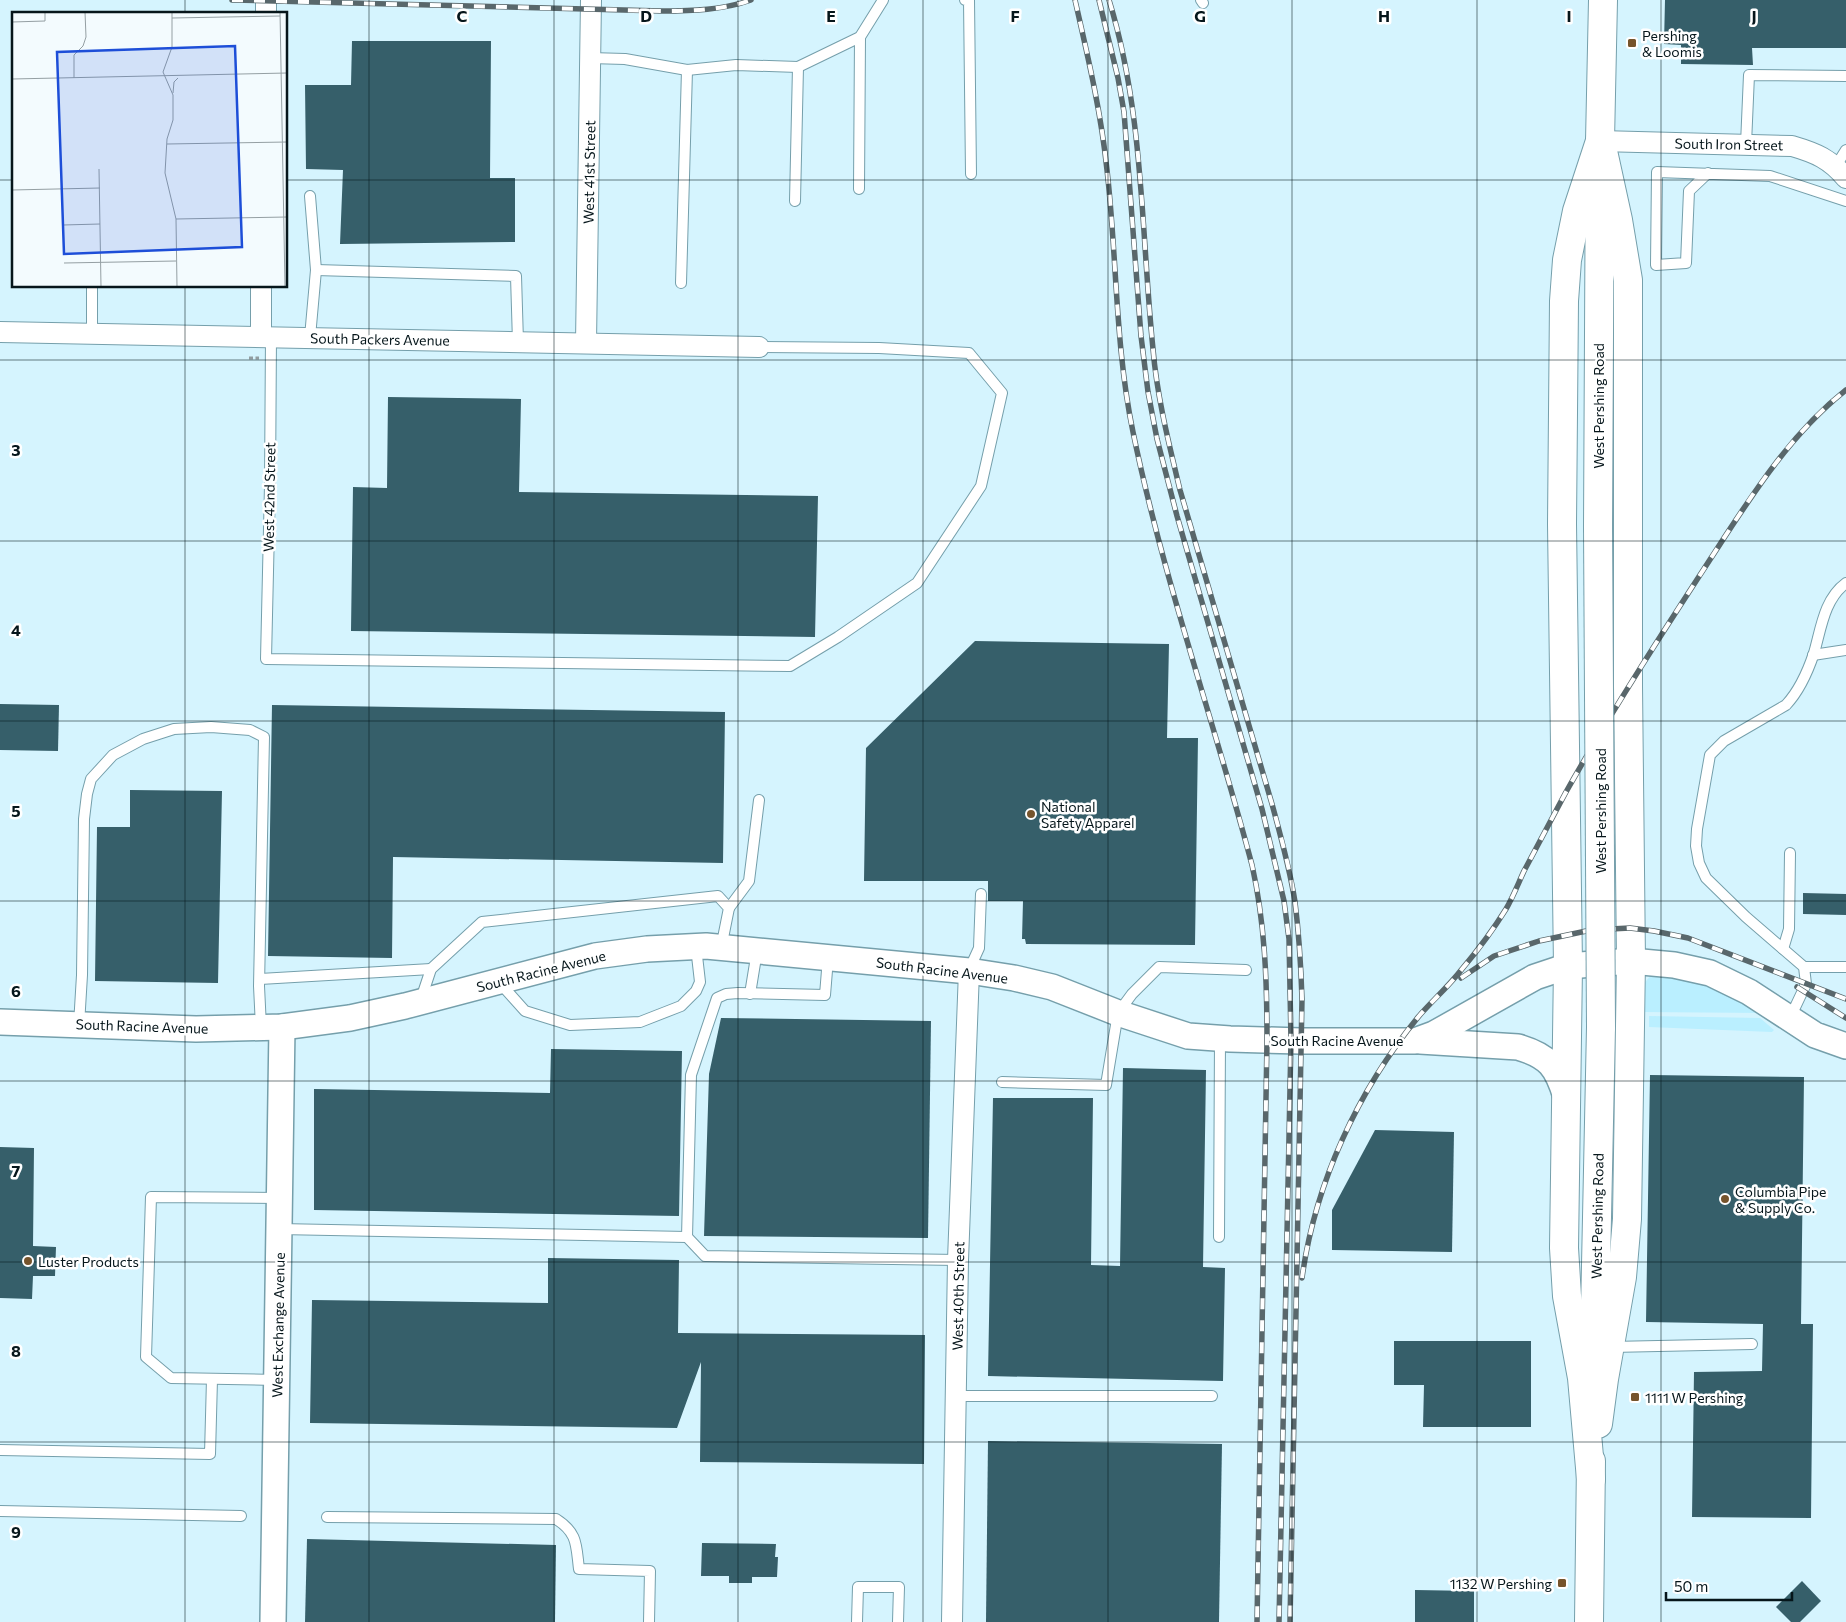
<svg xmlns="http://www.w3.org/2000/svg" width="1846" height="1622" viewBox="0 0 1846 1622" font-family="Commissioner,sans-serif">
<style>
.built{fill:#d5f4fe;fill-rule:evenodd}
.green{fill:#baefff}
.building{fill:#365f6a}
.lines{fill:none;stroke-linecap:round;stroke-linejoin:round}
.service-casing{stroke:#759fab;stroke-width:12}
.minor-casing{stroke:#759fab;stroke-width:22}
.tertiary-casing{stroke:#759fab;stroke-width:28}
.secondary-casing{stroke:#759fab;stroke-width:30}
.path{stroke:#929da1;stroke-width:3;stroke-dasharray:4 2.5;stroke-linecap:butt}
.service{stroke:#fff;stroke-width:10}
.minor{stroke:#fff;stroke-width:20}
.tertiary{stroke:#fff;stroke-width:25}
.secondary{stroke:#fff;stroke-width:28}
.rail-casing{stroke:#59676b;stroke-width:5.5}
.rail{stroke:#fff;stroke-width:4;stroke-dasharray:11;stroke-linecap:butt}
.secondary-bridge-casing{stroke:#759fab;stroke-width:30;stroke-linecap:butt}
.secondary-bridge{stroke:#fff;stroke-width:28}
.grid{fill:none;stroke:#06161b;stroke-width:1;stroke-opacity:0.55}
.poi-dot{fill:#76542c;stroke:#fff;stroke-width:2}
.labels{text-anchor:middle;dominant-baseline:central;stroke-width:5;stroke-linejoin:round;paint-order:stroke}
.poi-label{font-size:14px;fill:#06161b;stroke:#fff;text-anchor:start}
.street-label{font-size:14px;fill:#06161b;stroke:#fff}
.inset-road{fill:none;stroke:#949fa3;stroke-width:1}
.view{fill:#1d4ed8;fill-opacity:0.15;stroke:#1d4ed8;stroke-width:2.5}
.inset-edge{fill:none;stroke:#06161b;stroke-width:2.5}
.grid-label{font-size:16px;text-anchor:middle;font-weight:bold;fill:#06161b;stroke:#fff;stroke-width:5;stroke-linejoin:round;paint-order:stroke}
</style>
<rect width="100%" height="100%" fill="#f3fbfe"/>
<path class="built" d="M0,0H1846V1622H0ZM14,14H286V286H14Z"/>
<g class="green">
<path d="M1655,973L1693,975L1765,1013L1642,1012C1643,994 1639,983 1655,973Z"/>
<polygon points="1649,1016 1760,1018 1774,1030 1772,1032 1649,1027"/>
</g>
<g class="building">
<polygon points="1665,0 1846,0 1846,48 1752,48 1753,65 1681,64 1681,45 1664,44"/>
<polygon points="352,41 491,41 490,178 515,178 515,242 340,244 343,170 306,169 305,85 351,85"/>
<polygon points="388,397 521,399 519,492 818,496 815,637 351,631 353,487 387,488"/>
<polygon points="975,641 1169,644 1167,738 1198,738 1195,945 1026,944 1025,939 1022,939 1023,901 988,901 988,881 864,881 866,748"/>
<polygon points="0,704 59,705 58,751 0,750"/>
<polygon points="272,705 725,712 723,863 393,857 392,958 268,956"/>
<polygon points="130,790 222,791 218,983 95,981 97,827 130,827"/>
<polygon points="1803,893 1846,894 1846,915 1803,914"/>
<polygon points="721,1018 931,1021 928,1238 704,1236 709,1074"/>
<polygon points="551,1049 682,1051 679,1216 314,1210 314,1089 550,1093"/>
<polygon points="1123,1068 1206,1070 1203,1267 1225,1268 1223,1381 988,1376 993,1098 1093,1098 1091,1265 1120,1266"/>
<polygon points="1650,1075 1804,1077 1801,1324 1813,1324 1811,1518 1692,1517 1694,1372 1762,1371 1763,1324 1646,1322"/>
<polygon points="1375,1130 1454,1132 1452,1252 1332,1250 1332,1210"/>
<polygon points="0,1147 34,1148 33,1246 56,1247 55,1276 33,1276 32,1299 0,1298"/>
<polygon points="548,1258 679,1260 678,1333 925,1335 924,1464 700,1462 701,1362 677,1428 310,1423 312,1300 548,1303"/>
<polygon points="1394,1341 1531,1341 1531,1427 1423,1427 1424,1385 1394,1385"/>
<polygon points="988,1441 1222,1444 1219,1622 986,1622"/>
<polygon points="307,1539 556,1545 555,1622 305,1622"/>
<polygon points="702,1543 776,1544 775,1557 778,1557 777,1577 752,1577 752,1583 729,1583 729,1576 701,1576"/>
<polygon points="1802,1581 1821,1601 1800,1622 1791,1622 1776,1607"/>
<polygon points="1415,1590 1474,1591 1474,1622 1415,1622"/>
</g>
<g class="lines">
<g class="service-casing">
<g id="service">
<polyline points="965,0 969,0 971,174"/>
<polyline points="1201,0 1203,3"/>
<polyline points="590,58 625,59 687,70 736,65 798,67 860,37 883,0"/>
<polyline points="1746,144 1749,75 1846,76"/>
<polyline points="1836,166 1846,150"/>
<polyline points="1708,173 1689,191 1686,263 1656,265 1657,172 1770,176 1846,201"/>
<polyline points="859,189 860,37"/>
<polyline points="310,196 316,270 310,337"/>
<polyline points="795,201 798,67"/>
<polyline points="316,270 516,276 518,342"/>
<polyline points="681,283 687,70"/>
<polyline points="92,286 92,333"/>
<polyline points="271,336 270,485 266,659 790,666 838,637 917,583 981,486 1002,393 969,353 879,348 759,347"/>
<polyline points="1813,655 1846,650"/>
<polyline points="729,908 749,881 759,800"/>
<polyline points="1783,949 1789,929 1790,853"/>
<polyline points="828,958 825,995 738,993 726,994 717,998 691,1075 687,1237 705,1256 958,1260"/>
<polyline points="1804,967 1846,967"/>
<polyline points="969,970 979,948 981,894"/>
<polyline points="260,979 431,969"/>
<polyline points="499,982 525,1011 570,1025 640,1022 681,1006 696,991 700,982 696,947"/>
<polyline points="750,994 757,951"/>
<polyline points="421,999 431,969 482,922 718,896 729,908 721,948"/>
<path d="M1790,1018L1806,984L1804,967L1746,917L1706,878L1699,863L1696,846L1697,829L1710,755L1724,741L1786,705C1799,691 1808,671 1814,653C1821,629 1824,599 1846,583"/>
<polyline points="79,1025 82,975 84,819 87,794 91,779 113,755 143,739 174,729 211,727 250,730 264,737 259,986 261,1027"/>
<polyline points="1002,1082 1106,1085 1118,1013 1132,994 1159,967 1246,970"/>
<polyline points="279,1229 687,1237"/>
<polyline points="1219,1237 1220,1038"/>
<polyline points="1611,1347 1752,1344"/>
<polyline points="276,1380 171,1378 146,1357 151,1197 279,1198"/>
<polyline points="956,1396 1212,1396"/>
<polyline points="0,1450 210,1454 212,1379"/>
<polyline points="0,1511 241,1516"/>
<path d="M327,1517L556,1519C578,1533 576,1545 579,1569L650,1571L649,1622"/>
<polyline points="857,1622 858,1587 899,1587 898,1622"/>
</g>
</g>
<g class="minor-casing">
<g id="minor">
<polyline points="266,14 266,1"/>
<path d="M1600,141L1792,146C1816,153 1830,159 1846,178"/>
<polyline points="0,332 759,347"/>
<polyline points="261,336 261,286"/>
<polyline points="586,343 591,0"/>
<polyline points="952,1622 958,1260 969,971"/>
</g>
</g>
<g class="tertiary-casing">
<g id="tertiary">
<polyline points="0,1022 196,1029 282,1027 350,1018 405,1006 595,956 647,949 706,946 969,971 1014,978 1052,987 1118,1013 1188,1036 1230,1039 1301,1041 1415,1041 1434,1034 1535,977 1568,966 1631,961 1674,965 1710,973 1749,992 1815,1035 1846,1046"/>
<path d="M1420,1041L1518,1047C1549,1056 1557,1067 1566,1097"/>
<polyline points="273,1622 282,1027"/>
</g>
</g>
<g class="secondary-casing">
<g id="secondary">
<polyline points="1598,527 1600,141 1603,0"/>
<polyline points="1594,1360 1601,1027"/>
<polyline points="1598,1424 1604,1379 1622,1277 1627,1219 1631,961 1628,686 1628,280 1618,220 1601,142"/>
<polyline points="1591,1479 1582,1378 1567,1296 1564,1248 1568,966 1562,524 1564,301 1567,260 1577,211 1600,141"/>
<polyline points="1589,1622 1591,1461"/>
</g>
</g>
<polyline class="path" points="249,358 259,358"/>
<use href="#service" class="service"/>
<use href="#minor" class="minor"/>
<use href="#tertiary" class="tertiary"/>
<use href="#secondary" class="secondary"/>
<g class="rail-casing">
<g id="rail">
<path d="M232,0L662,11C692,11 723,10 751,0"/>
<path d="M1075,0C1088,57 1101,112 1107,170C1117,257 1115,346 1133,432C1163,578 1214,721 1252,865C1265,923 1267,981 1267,1040L1257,1622"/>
<polyline points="1099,0 1118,78 1124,112 1141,336 1148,392 1157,439 1177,516 1262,809 1284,901 1289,939 1291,1040 1279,1622"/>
<path d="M1109,0C1144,113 1141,232 1153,349C1157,397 1169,444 1180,490L1272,804C1281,837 1290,869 1295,902C1299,934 1301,967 1302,999L1290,1622"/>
<polyline points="1461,978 1494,956 1539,941 1591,930 1630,928 1654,931 1688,938 1846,999"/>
<polyline points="1797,987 1846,1018"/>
<path d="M1302,1278C1315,1183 1358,1090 1419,1016C1433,1000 1449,986 1462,969C1478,950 1493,930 1506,909C1513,897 1518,884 1524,871C1538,845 1552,818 1566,792C1611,712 1661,635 1711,558C1750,498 1789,435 1846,390"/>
</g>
</g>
<use href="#rail" class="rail"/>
<g class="secondary-bridge-casing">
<polyline id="secondary-bridge" points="1598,527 1601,1027"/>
</g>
<use href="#secondary-bridge" class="secondary-bridge"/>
</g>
<path class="grid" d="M185,0V14M369,0V1622M554,0V1622M738,0V1622M923,0V1622M1108,0V1622M1292,0V1622M1477,0V1622M1661,0V1622M0,180H14M286,180H1846M185,286V1622M0,360H1846M0,541H1846M0,721H1846M0,901H1846M0,1081H1846M0,1262H1846M0,1442H1846"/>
<g class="poi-dot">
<rect x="1627" y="38" width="10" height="10" rx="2.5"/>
<circle cx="1031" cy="814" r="5"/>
<circle cx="1725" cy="1199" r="5"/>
<circle cx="28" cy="1261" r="5"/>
<rect x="1630" y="1392" width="10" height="10" rx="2.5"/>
<rect x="1557" y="1578" width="10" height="10" rx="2.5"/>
</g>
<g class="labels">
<g class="poi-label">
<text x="1642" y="35">Pershing<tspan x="1642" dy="16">&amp; Loomis</tspan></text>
<text x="1041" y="806">National<tspan x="1041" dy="16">Safety Apparel</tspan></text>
<text x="1735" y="1191">Columbia Pipe<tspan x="1735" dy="16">&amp; Supply Co.</tspan></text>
<text x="38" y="1261">Luster Products</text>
<text x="1645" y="1397">1111 W Pershing</text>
<text x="1552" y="1583" text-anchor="end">1132 W Pershing</text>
</g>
<g class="street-label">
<text transform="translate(1729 144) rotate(1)">South Iron Street</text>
<text transform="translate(589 172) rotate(-89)">West 41st Street</text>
<text transform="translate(380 339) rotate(1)">South Packers Avenue</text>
<text transform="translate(1598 406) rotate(-90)">West Pershing Road</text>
<text transform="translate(269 497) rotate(-89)">West 42nd Street</text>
<text transform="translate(1600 811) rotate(-90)">West Pershing Road</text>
<text transform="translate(942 970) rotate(7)">South Racine Avenue</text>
<text transform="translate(541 971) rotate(-14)">South Racine Avenue</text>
<text transform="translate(142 1026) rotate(2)">South Racine Avenue</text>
<text x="1337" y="1040">South Racine Avenue</text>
<text transform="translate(1597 1216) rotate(-89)">West Pershing Road</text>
<text transform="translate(958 1296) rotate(-89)">West 40th Street</text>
<text transform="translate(278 1325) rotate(-89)">West Exchange Avenue</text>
</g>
</g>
<g transform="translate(12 12)">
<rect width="275" height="275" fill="#f3fbfe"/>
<path class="inset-road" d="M160,0V35L151,60L161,83V108L155,127L153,161L164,207L165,275M268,0L273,275M160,6L268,4M0,10L33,9V0M62,66V43L71,34L74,25L73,0M0,67L275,61M161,81L162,70L166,66M155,132L275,130M87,157L89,275M0,178L88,176M164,207L275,205M51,213L88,212M52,251L164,249"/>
<path class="view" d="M223,34L230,235L52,242L45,40Z"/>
<rect width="275" height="275" class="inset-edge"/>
</g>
<g class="grid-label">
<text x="462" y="22">C</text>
<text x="646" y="22">D</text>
<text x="831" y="22">E</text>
<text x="1015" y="22">F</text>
<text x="1200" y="22">G</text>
<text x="1384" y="22">H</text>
<text x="1569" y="22">I</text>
<text x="1754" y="22">J</text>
<text x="16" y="456">3</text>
<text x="16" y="636">4</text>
<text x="16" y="817">5</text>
<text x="16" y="997">6</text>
<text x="16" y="1177">7</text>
<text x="16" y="1357">8</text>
<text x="16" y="1538">9</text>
</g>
<path d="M1666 1592v8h126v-8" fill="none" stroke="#06161b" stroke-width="2.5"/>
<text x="1674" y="1592" font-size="15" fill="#06161b" stroke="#ffffff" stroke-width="4" paint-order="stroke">50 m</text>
</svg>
